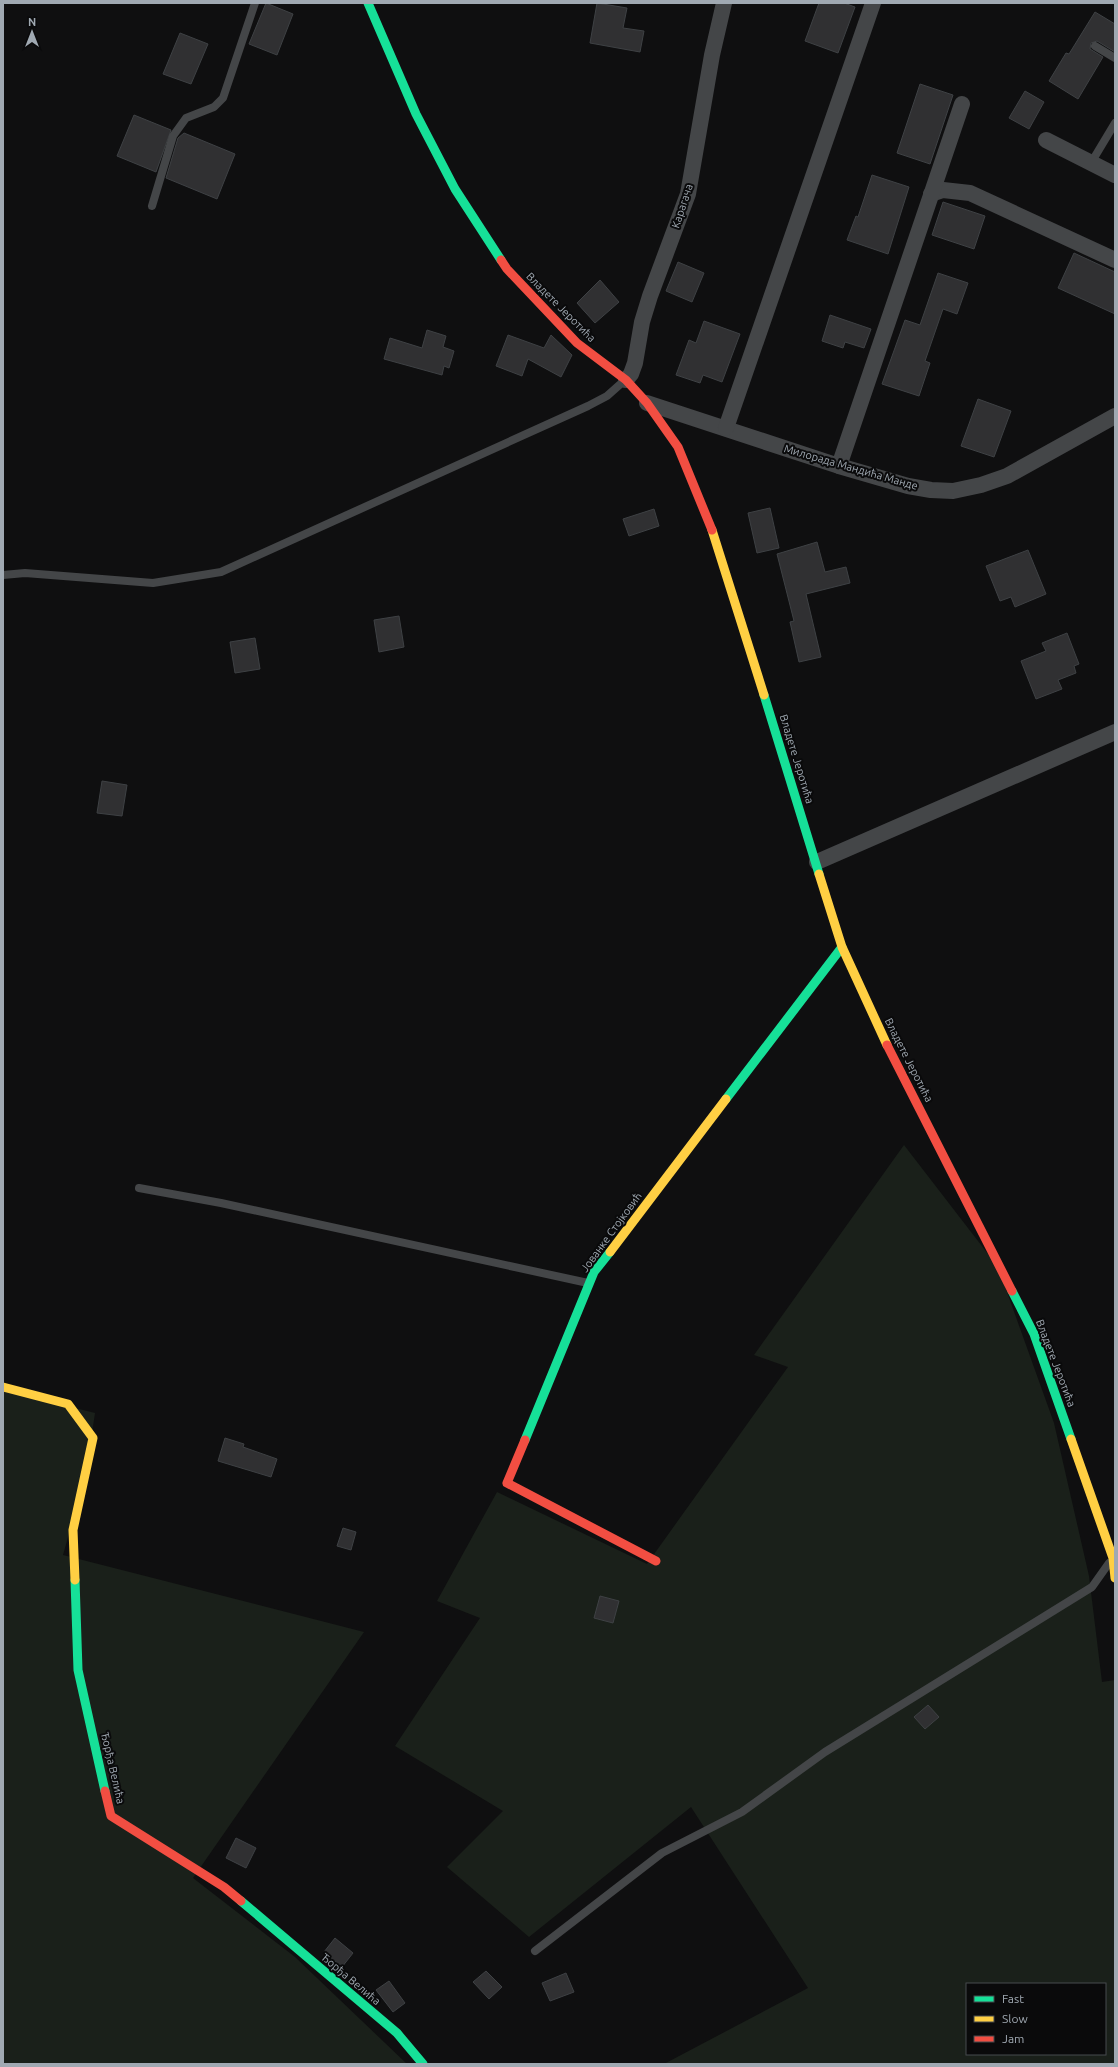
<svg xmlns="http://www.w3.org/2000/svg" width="1118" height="2067" viewBox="0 0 1118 2067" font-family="Ubuntu,sans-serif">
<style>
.green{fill:#1a201a;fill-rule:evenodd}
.building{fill:#303032;stroke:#3e4144}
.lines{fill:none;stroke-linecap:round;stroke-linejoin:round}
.lane{stroke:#444648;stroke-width:8}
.street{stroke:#444648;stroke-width:16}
.fast{stroke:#16e098;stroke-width:9}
.slow{stroke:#ffcf43;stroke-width:9}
.jam{stroke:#f24e42;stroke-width:9}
.labels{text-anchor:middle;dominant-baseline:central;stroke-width:4;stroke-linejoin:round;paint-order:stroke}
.street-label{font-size:11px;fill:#a0a9b2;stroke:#0a0a0b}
</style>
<rect width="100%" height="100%" fill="#0f0f10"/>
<g class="green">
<path d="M904,1145L998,1267L1054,1423L1089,1576L1102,1682L1115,1680V2064H664L808,1988L691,1807L529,1937L447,1867L503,1811L395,1746L480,1618L437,1601L497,1492L647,1564L788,1367L754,1355ZM967,1984H1105V2054H967Z"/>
<polygon points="3,1390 95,1413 86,1473 63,1555 364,1632 193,1878 295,1957 407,2064 3,2064"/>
</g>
<g class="building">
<polygon points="266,3 293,14 277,55 249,44"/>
<polygon points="597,3 627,8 623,28 644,31 640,52 590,43"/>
<polygon points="819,3 844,3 855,7 838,53 805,41"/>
<polygon points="1095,12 1115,24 1115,52 1097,41 1091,43 1090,49 1103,57 1078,99 1049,81 1066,53 1069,54"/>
<polygon points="180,33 208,44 191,84 163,74"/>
<polygon points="920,84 953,95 930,164 897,153"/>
<polygon points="1025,91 1044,102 1029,129 1009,118"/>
<polygon points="134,115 171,130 156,172 117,156"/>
<polygon points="184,133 235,154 217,199 166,178 178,138"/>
<polygon points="872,175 909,187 888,254 847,240 856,216 858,217"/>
<polygon points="943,202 985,216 974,249 932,235"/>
<polygon points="1074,253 1115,272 1115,314 1058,288"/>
<polygon points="678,262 704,273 692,302 666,291"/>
<polygon points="938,273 968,283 957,314 943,309 925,361 930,363 919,396 882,384 905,320 920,325"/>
<polygon points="600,280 619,302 595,323 577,303"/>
<polygon points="830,315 871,329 864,348 845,342 843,348 822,341"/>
<polygon points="704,321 740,334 722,382 703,375 700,383 676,375 689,340 696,343"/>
<polygon points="427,330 446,336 443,347 454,351 449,368 444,366 442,375 384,359 390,338 422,348"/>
<polygon points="508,335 544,348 551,335 572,355 561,377 528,359 522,376 496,366"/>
<polygon points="978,399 1011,411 994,457 961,446"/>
<polygon points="770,508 779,548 757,553 748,513"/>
<polygon points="654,509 659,526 629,536 623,519"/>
<polygon points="817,542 825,572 846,567 850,583 806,594 821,657 799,662 790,622 794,621 777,554"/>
<polygon points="1028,550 1046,594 1015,607 1011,597 1000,601 986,566"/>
<polygon points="399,616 404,647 379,652 374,620"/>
<polygon points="1067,633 1079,664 1074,666 1076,673 1058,680 1062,689 1036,699 1021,661 1046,651 1042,643"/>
<polygon points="255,638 260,669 235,673 230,642"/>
<polygon points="102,781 127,785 122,816 97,813"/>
<polygon points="225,1438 244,1444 243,1447 277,1459 271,1477 218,1461"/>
<polygon points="343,1528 356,1532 351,1550 337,1546"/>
<polygon points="600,1596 619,1601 613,1623 594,1618"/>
<polygon points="928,1705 939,1717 925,1729 914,1717"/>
<polygon points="236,1838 256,1848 246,1868 226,1858"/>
<polygon points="335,1938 353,1953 342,1967 324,1952"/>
<polygon points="486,1971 502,1987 489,1999 473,1982"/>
<polygon points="566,1973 574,1992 550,2001 542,1983"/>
<polygon points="389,1981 405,2003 393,2012 376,1990"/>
</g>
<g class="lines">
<g class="lane">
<polyline points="1095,46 1115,58"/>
<polyline points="1091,163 1115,123"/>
<polyline points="152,206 173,136 186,118 214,107 223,98 255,3"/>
<polyline points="3,575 25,573 153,583 221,572 588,406 607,396 625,380"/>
<polyline points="139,1188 221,1203 588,1283"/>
<polyline points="535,1951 662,1853 742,1812 825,1752 1092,1587 1109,1563"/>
</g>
<g class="street">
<polyline points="1046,140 1115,175"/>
<polyline points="931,194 943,190 970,193 1115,260"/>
<polyline points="626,380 631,374 635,363 642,322 650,296 688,194 712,55 724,3"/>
<polyline points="647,403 839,466 908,486 931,490 953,491 981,485 1007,476 1115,416"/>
<polyline points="726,428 873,3"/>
<polyline points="839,466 962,104"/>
<polyline points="817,862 1115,732"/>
</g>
<g class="fast">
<polyline points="368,3 416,114 455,189 501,260"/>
<polyline points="764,695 819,874"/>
<polyline points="726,1099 842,947"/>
<polyline points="1012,1291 1034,1334 1071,1439"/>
<polyline points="525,1440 594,1272 610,1252"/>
<polyline points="75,1580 78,1670 105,1791"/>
<polyline points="241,1901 397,2033 423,2064"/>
</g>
<g class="slow">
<polyline points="712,530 764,695"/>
<polyline points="819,874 842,947 887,1045"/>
<polyline points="610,1252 726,1099"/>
<polyline points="3,1387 68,1404 93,1438 73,1530 75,1580"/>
<polyline points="1071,1439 1113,1558 1115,1578"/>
</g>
<g class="jam">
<polyline points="501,260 507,269 577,343 626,380 647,403 678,447 712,530"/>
<polyline points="887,1045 1012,1291"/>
<polyline points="525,1440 507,1483 656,1561"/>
<polyline points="105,1791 111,1816 224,1887 241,1901"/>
</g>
</g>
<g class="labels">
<g class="street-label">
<text transform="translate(682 206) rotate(-72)">Карагача</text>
<text transform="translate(561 307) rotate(45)">Владете Јеротића</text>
<text transform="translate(851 467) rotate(16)">Милорада Мандића Манде</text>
<text transform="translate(797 759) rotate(73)">Владете Јеротића</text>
<text transform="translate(909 1060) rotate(63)">Владете Јеротића</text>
<text transform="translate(611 1232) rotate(-54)">Јованке Стојковић</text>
<text transform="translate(1056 1363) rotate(69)">Владете Јеротића</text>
<text transform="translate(113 1768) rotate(77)">Ђорђа Велића</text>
<text transform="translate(351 1979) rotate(40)">Ђорђа Велића</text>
</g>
</g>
<rect width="1118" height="2067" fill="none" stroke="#a0a9b2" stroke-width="8"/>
<rect x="966" y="1983" width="140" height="72" fill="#0a0a0b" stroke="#464a4e"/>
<rect x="974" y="1996" width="20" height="6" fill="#16e098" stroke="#464a4e"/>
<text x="1002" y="2003" font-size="12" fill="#a0a9b2">Fast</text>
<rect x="974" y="2016" width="20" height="6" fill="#ffcf43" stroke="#464a4e"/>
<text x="1002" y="2023" font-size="12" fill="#a0a9b2">Slow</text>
<rect x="974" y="2036" width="20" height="6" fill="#f24e42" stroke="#464a4e"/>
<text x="1002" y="2043" font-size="12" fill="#a0a9b2">Jam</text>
<g transform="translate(32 32)" stroke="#0a0a0b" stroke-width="3" paint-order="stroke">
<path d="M0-3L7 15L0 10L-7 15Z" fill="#a0a9b2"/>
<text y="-6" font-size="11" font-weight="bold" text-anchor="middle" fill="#a0a9b2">N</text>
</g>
</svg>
